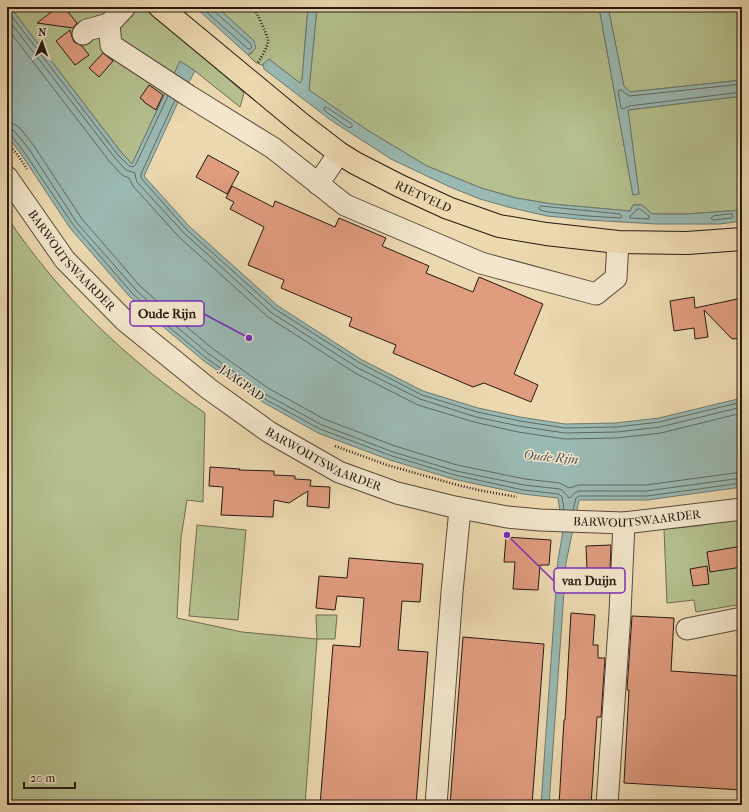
<svg xmlns="http://www.w3.org/2000/svg" width="749" height="812" viewBox="0 0 749 812" font-family="'IM FELL French Canon',serif">
<style>
.green{fill:#b4c08e;stroke:#6e6c50}
.water{fill:#9ab9b2;stroke:#6c7972}
.lines{fill:none;stroke-linecap:round;stroke-linejoin:round}
.shore{stroke:#606962;stroke-width:1}
.building{fill:#e09c7f;stroke:#271912}
.minor-casing{stroke:#58493a;stroke-width:23}
.major-casing{stroke:#271912;stroke-width:24}
.path{stroke:#271912;stroke-width:2.5;stroke-dasharray:1 2;stroke-linecap:butt}
.minor{stroke:#f3e6cc;stroke-width:21}
.major{stroke:#ecd9b0;stroke-width:22}
.labels{text-anchor:middle;dominant-baseline:central;stroke-width:3;stroke-linejoin:round;paint-order:stroke}
.street-label{font-size:12px;fill:#271912;stroke:#f3e6cc}
.water-label{font-size:13px;font-style:italic;fill:#4f514a;stroke:#f3e6cc}
.leader{fill:none;stroke:#7b2cbf;stroke-width:1.5}
.callout-dot{fill:#7b2cbf;stroke:#f3e6cc;stroke-width:1.5}
.callout{fill:#f3e6cc;stroke:#7b2cbf;stroke-width:1.5}
.callout-label{font-size:13px;text-anchor:middle;font-weight:bold;fill:#271912}
</style>
<rect width="100%" height="100%" fill="#ecd9b0"/>
<filter id="stains"><feTurbulence type="fractalNoise" baseFrequency=".005" numOctaves="4"/><feColorMatrix values="0 0 0 0 .2 0 0 0 0 .09 0 0 0 0 .02 0 0 0 .5 -.17"/></filter>
<radialGradient id="worn" r=".72"><stop offset=".6" stop-color="#630" stop-opacity="0"/><stop offset="1" stop-color="#630" stop-opacity=".3"/></radialGradient>
<g class="green">
<polygon points="10,7 142,7 156,18 187,41 244,93 240,107 195,71 180,61 132,164 121,152"/>
<polygon points="215,7 308,7 302,80 300,83 269,59 264,64 264,66 255,62 248,55 252,53 254,41 219,9"/>
<polygon points="317,7 599,7 633,195 639,194 628,110 742,96 742,210 687,214 652,214 642,205 633,205 630,211 552,204 516,198 481,188 427,166 367,130 309,90"/>
<polygon points="608,7 742,7 742,80 630,92 624,87"/>
<path d="M7,217C59,295 127,360 205,413L203,502L187,500L181,538L177,618L242,632L317,639L316,615H337L335,639H317L305,805H7Z"/>
<polygon points="742,518 742,604 696,612 694,600 667,603 664,529 697,526"/>
<polygon points="197,525 246,530 238,620 189,616"/>
</g>
<g class="water">
<polygon points="7,7 10,7 121,152 132,164 180,61 195,71 179,100 144,176 189,226 278,306 362,360 423,391 478,408 520,417 565,424 616,423 659,418 742,398 742,487 647,500 579,500 566,563 549,805 541,805 558,560 563,531 558,498 523,494 453,479 390,460 318,433 261,401 204,361 167,330 129,296 70,228 21,154 7,136"/>
<polygon points="195,7 215,7 219,9 254,41 256,48 248,55"/>
<polygon points="308,7 317,7 309,90 367,130 427,166 481,188 516,198 552,204 630,211 633,205 642,205 652,214 687,214 742,210 742,221 720,224 656,224 588,220 547,216 508,207 480,199 450,187 391,159 332,121 264,69 263,64 269,59 300,83 302,80"/>
<polygon points="599,7 608,7 624,86 630,92 742,80 742,96 628,110 639,194 633,195"/>
</g>
<g class="lines">
<g class="shore">
<polyline points="201,7 248,49 250,49 252,47 250,43 215,12 214,7"/>
<polyline points="7,10 118,155 129,166 133,167 136,164 168,96"/>
<polyline points="7,18 115,158 126,170 135,173 136,179 137,182 183,232 272,313 358,368 420,399 476,417 519,426 565,433 617,432 660,427 742,407"/>
<polyline points="7,28 110,162 122,175 129,178 133,186 179,237 268,317 355,373 418,405 474,422 518,432 565,439 617,438 661,433 742,413"/>
<polyline points="742,84 630,96 628,95 621,90 619,90 618,91 621,108 623,109 629,106 742,92"/>
<polyline points="175,100 141,174 141,178 186,229 275,309 360,363 422,395 477,412 520,421 565,428 617,427 659,422 742,402"/>
<polygon points="326,107 352,124 352,127 349,128 325,111 324,108"/>
<polyline points="7,123 14,124 20,128 34,146 82,219 140,286 176,318 213,349 268,388 324,419 395,446 457,465 525,479 560,483 569,488 579,485 646,485 742,472"/>
<path d="M7,129H12L16,133L29,149L77,223L136,290L172,323L209,354L265,394L322,425L393,452L456,471L524,485L560,489L564,492L569,498C573,497 573,492 579,491H646L742,478"/>
<polyline points="7,134 11,135 24,152 74,226 132,293 169,327 206,358 263,398 320,429 392,456 455,475 523,490 559,494 562,497 564,509"/>
<polygon points="541,206 620,214 622,217 620,218 588,216 548,212 540,210 539,208"/>
<polygon points="640,209 649,216 649,219 630,218 630,216 634,213 636,210"/>
<polygon points="732,214 733,217 732,218 713,220 711,218 713,216"/>
<polyline points="573,510 576,498 579,496 647,496 742,483"/>
</g>
</g>
<g class="building">
<polygon points="58,7 64,7 77,23 73,28 37,23"/>
<polygon points="70,30 72,37 74,42 82,46 89,55 75,65 56,41"/>
<polygon points="103,53 113,61 99,77 89,68"/>
<polygon points="149,85 163,95 156,110 144,102 144,101 140,98"/>
<polygon points="208,155 239,172 227,194 196,177"/>
<polygon points="232,186 273,207 275,201 335,227 339,218 386,238 382,246 429,266 426,273 473,292 479,277 543,304 514,374 538,385 531,402 484,383 473,387 393,353 396,345 349,326 352,318 281,288 284,280 248,265 264,227 230,209 234,202 226,198"/>
<polygon points="694,297 695,308 742,298 742,338 733,339 731,338 704,310 708,337 695,339 694,328 674,331 670,301"/>
<polygon points="210,467 240,469 239,470 274,471 274,475 295,476 295,479 311,480 310,486 330,487 329,508 307,506 308,491 289,503 274,500 273,517 221,515 223,487 209,486"/>
<polygon points="506,537 551,540 549,565 540,565 538,590 513,589 515,562 504,562"/>
<polygon points="611,545 610,570 587,570 586,546"/>
<polygon points="742,546 742,567 710,572 707,552"/>
<polygon points="349,558 423,564 420,602 402,601 398,650 428,652 416,805 320,805 333,645 360,647 364,598 337,596 335,610 316,608 319,576 347,578"/>
<polygon points="707,566 709,584 693,586 690,569"/>
<polygon points="571,613 595,615 593,645 598,645 598,658 605,658 601,717 597,717 591,805 559,805 564,720 565,720"/>
<polygon points="632,616 674,618 671,671 742,676 742,790 624,783 629,690 627,690"/>
<polygon points="463,637 544,644 532,805 450,805"/>
</g>
<g class="lines">
<g class="minor-casing">
<g id="minor">
<polyline points="125,7 109,24 111,45 189,96 273,148 345,205 481,263 596,294 616,278 618,242"/>
<polyline points="83,34 87,30 109,24"/>
<path id="s1" d="M7,177L65,260L124,320L209,389L269,432L339,472L397,493L450,506L507,517L540,520L624,523L742,509"/>
<polyline points="318,184 339,153"/>
<polyline points="687,629 742,618"/>
<polyline points="436,805 452,592 460,509"/>
<polyline points="607,805 620,613 624,523"/>
</g>
</g>
<g class="major-casing">
<g id="major">
<path id="s2" d="M160,7L300,123L339,153L355,163L400,186L448,208L499,226L546,234L618,242L687,243L742,239"/>
</g>
</g>
<g class="path">
<path d="M253,7C256,11 268,36 268,40C268,47 261,58 257,64"/>
<polyline points="7,142 19,157 27,169"/>
<polyline points="335,446 387,465 454,484 478,490 517,497"/>
</g>
<use href="#minor" class="minor"/>
<use href="#major" class="major"/>
</g>
<g class="labels">
<g class="street-label">
<text stroke="none"><textPath href="#s2" startOffset="326">RIETVELD</textPath></text>
<text stroke="none"><textPath href="#s1" startOffset="106">BARWOUTSWAARDER</textPath></text>
<text transform="translate(242 383) rotate(36)">JAAGPAD</text>
<text stroke="none"><textPath href="#s1" startOffset="430">BARWOUTSWAARDER</textPath></text>
<text stroke="none"><textPath href="#s1" startOffset="754">BARWOUTSWAARDER</textPath></text>
</g>
<g class="water-label">
<text transform="translate(551 457) rotate(5)">Oude Rijn</text>
</g>
</g>
<path class="leader" d="M249 338L204 314M507 535L554 581"/>
<g class="callout-dot">
<circle cx="249" cy="338" r="4"/>
<circle cx="507" cy="535" r="4"/>
</g>
<g class="callout">
<rect x="130" y="301" width="74" height="25" rx="4"/>
<rect x="554" y="568" width="71" height="25" rx="4"/>
</g>
<g class="callout-label">
<text x="167" y="318">Oude Rijn</text>
<text x="589" y="585">van Duijn</text>
</g>
<rect width="749" height="812" fill="none" stroke="#ecd9b0" stroke-width="24"/>
<rect x="8" y="8" width="733" height="796" fill="none" stroke="#271912" stroke-width="2"/>
<rect x="12" y="12" width="725" height="788" fill="none" stroke="#271912"/>
<g transform="translate(42 42) rotate(2)" stroke="#f3e6cc" stroke-width="3" paint-order="stroke">
<path d="M0-3L7 15L0 10L-7 15Z" fill="#271912"/>
<text y="-6" font-size="11" font-weight="bold" text-anchor="middle" fill="#271912">N</text>
</g>
<path d="M24 782v6h51v-6" fill="none" stroke="#271912" stroke-width="2"/>
<text x="30" y="782" font-size="12" fill="#271912" stroke="#f3e6cc" stroke-width="3" paint-order="stroke">20 m</text>
<rect width="100%" height="100%" filter="url(#stains)"/>
<rect width="100%" height="100%" fill="url(#worn)"/>
</svg>
